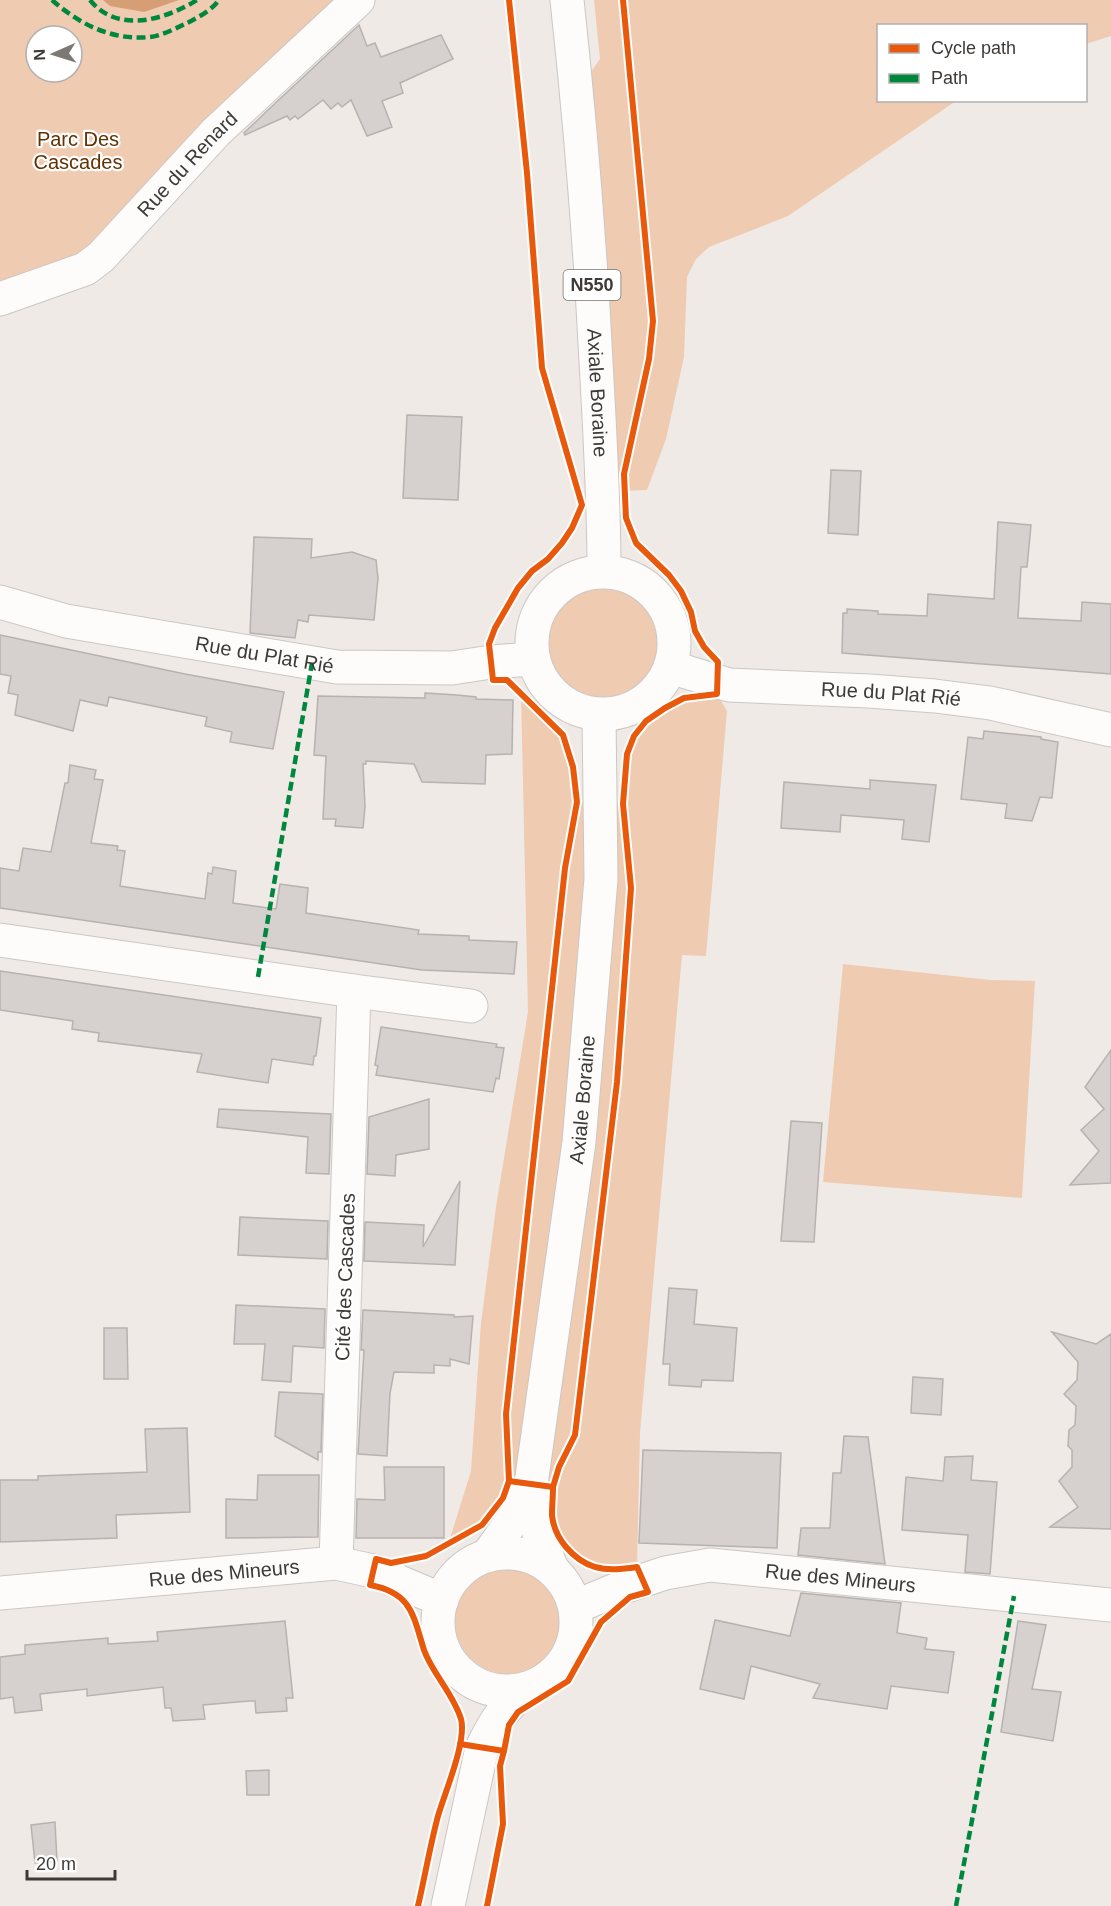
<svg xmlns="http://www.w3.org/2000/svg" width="1111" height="1906" viewBox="0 0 1111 1906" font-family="Arial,sans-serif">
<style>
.green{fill:#efcbb1;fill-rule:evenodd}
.water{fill:#d59e74}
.building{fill:#d6d1ce;stroke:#b6b2af;stroke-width:1.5}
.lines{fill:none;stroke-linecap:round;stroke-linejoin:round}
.street-casing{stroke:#cbc7c4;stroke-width:35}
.primary-casing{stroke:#cbc7c4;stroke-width:35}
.street{stroke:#fdfcfb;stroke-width:33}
.primary{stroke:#fdfcfb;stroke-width:33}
.quiet{stroke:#00873e;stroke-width:4.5;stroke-dasharray:9 4.5;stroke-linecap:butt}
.cycleway-casing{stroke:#fff;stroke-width:10}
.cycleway{stroke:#e8590c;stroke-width:6}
.labels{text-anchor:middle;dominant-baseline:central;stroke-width:4.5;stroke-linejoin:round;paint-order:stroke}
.shield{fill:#fff;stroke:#787573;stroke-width:1.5}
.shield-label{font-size:18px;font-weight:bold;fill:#3e3a37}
.park-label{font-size:20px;fill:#633102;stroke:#fff}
.street-label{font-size:20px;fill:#3e3a37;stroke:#fff}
</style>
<rect width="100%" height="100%" fill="#f0eae6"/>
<g class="green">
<path d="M0,0H340L84,260L0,291ZM36,36H72V72H36Z"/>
<polygon points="594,0 1111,0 1111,36 1086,44 1086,26 878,26 878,100 956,101 788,216 709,247 696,259 687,277 684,357 666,439 647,490 617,491 590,73 600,59"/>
<circle cx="603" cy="643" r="54"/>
<path d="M521,693L563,735L573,767L577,802L623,804C624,787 622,768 627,752C635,727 659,707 684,699C694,695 706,696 717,694L727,711L706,956L682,955L640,1433L637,1567C623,1569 609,1571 595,1567C573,1560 554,1538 552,1515C552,1506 553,1496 553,1487L509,1481L503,1498L482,1525L448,1545L471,1471L481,1323L496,1207L528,1012Z"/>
<polygon points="843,964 990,980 1035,981 1022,1198 823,1182"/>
<circle cx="508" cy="1621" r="53"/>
</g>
<polygon class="water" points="103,0 179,0 144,12 110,6"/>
<g class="building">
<polygon points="359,25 367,46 375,43 381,57 441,35 453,59 400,83 403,93 382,101 392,127 367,136 351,100 342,107 338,103 331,109 323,100 298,119 295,116 290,120 287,116 245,135 244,133 268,110"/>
<polygon points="407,415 462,417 458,500 403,498"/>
<polygon points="831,470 861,471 858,535 828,533"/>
<polygon points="998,522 1031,525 1027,567 1021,567 1018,618 1081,621 1082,602 1111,604 1111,674 842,653 843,613 847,613 847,609 878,611 878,614 927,616 928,594 994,599"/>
<polygon points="254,537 312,539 311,558 352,552 376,560 378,578 374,620 309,615 308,622 298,620 295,638 250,633"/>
<polygon points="0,635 185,674 284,692 273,749 230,742 232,732 205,726 207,717 109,697 107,706 80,700 73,731 15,715 18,695 8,693 11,676 0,674"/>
<polygon points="425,693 457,695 476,697 476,699 513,700 512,754 486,755 485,784 422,782 414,764 366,761 366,764 363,764 365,807 363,828 335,826 336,819 323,819 326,756 314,755 318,696 425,698"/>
<polygon points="984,731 1041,737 1041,739 1058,742 1052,798 1040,797 1032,821 1005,818 1007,804 961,799 968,737 983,739"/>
<polygon points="70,765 96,770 94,779 103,780 91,843 118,846 117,850 125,851 120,886 205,899 208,873 212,874 213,867 236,871 233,903 276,909 280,884 308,888 306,913 419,930 418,934 469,936 469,940 517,942 514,974 422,970 0,908 0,868 19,871 23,848 51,852 65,783 68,783"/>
<polygon points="870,780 936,785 929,842 902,839 904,820 841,815 840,832 781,828 784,782 870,789"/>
<polygon points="0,971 321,1018 316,1056 314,1056 313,1065 272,1059 268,1083 197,1072 202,1054 98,1041 99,1033 72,1029 73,1021 0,1010"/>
<polygon points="381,1027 497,1044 496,1047 504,1048 499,1079 496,1078 493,1092 376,1075 378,1066 375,1065"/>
<polygon points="1111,1050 1111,1183 1070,1185 1099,1151 1081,1130 1104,1109 1085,1087"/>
<polygon points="429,1099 429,1149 396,1155 395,1176 367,1174 369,1117"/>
<polygon points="219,1109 331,1114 329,1174 306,1173 308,1137 217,1127"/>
<polygon points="791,1121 822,1123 814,1242 781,1241"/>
<polygon points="460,1181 455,1265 364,1261 365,1222 424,1225 423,1247"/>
<polygon points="240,1217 328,1221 327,1259 238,1255"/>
<polygon points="669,1288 697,1290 694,1324 737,1328 733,1381 702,1380 701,1387 669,1385 670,1364 663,1364"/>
<polygon points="236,1305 325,1309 324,1348 293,1346 291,1382 262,1380 265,1344 234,1344"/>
<polygon points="363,1310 454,1315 454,1317 473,1316 469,1364 450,1359 450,1366 434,1365 434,1373 394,1372 390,1393 387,1456 358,1454 364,1350 361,1350"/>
<polygon points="104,1328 127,1328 128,1379 104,1379"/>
<polygon points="1052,1332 1096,1344 1111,1334 1111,1529 1050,1527 1078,1507 1059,1481 1072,1467 1072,1450 1068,1446 1069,1430 1075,1425 1076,1406 1064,1394 1077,1380 1078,1362"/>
<polygon points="913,1377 943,1379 941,1415 911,1413"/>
<polygon points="279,1392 323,1394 321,1452 318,1452 318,1460 275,1436"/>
<polygon points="187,1428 190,1512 116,1515 117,1538 0,1542 0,1480 38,1480 38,1476 147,1472 145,1429"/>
<polygon points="844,1436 868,1437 885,1564 798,1555 801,1528 830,1528 833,1473 841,1473"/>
<polygon points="643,1450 781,1453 777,1548 639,1543"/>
<polygon points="973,1456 971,1480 997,1482 990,1574 965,1572 968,1535 902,1530 906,1477 943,1481 945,1457"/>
<polygon points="384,1467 444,1467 444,1538 356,1538 357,1499 385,1500"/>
<polygon points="258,1475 319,1475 318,1537 226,1538 226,1499 257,1500"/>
<polygon points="801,1593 901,1603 897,1633 927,1638 925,1649 954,1652 948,1693 891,1686 887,1709 813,1698 820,1684 751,1666 744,1699 700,1689 715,1620 790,1636"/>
<polygon points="285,1621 293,1698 286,1698 287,1711 256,1713 255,1701 249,1701 203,1705 205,1719 173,1721 171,1708 165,1708 163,1687 87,1696 87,1689 40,1694 42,1710 15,1713 13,1697 0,1699 0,1657 25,1654 25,1645 108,1638 108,1644 158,1641 157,1632"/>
<polygon points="1018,1621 1046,1625 1032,1689 1061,1692 1053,1741 1001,1732"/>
<polygon points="269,1770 269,1795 247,1795 246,1771"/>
<polygon points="55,1822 57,1861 35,1863 31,1825"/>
</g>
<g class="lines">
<g class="street-casing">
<g id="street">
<path id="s1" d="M0,299L85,269L101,257L216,132L358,0"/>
<path id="s2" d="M0,602L66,621L337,667L452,668L491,662L533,659"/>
<path id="s3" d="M670,667L729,685L869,691L935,696L990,703L1111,730"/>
<polyline points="0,940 354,991 336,1563"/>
<polyline points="354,991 471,1006"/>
<path id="s4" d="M0,1593L336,1563L373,1571L442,1600"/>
<path id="s5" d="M575,1607L618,1589L665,1573L710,1565L1111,1605"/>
</g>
</g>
<g class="primary-casing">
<g id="primary">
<path id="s6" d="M567,0C580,120 590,241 596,362C600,432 604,501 604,571"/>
<circle cx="603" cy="643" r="71"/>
<circle cx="507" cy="1622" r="69"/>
<polyline points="488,1555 515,1517 531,1484"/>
<path id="s7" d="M552,1569L540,1539L531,1484L579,1142L601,879L599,715"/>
<path d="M448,1906L482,1748C494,1722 504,1708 525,1690"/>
</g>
</g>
<use href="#street" class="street"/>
<use href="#primary" class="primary"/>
<g class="quiet">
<path d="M52,0C79,24 112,41 150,37C161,36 174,29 185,24C197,18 211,11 219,0"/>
<path d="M90,0C117,34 165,20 197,0"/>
<polyline points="258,977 312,663"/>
<polyline points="956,1906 1014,1596"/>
</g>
<g class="cycleway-casing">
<g id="cycleway">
<polyline points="509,1481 553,1487 559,1467 575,1435 617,1082 631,888 623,804 627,754 634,736 646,721 665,708 684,698 717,694 718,662 704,647 695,631 691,612 681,591 669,575 636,543 626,518 624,474 649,359 653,321 623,0"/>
<polyline points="460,1744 504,1751 500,1766 503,1824 487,1906"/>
<path d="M504,1751L509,1725L518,1712L568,1681L601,1622L630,1597L648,1592L637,1567C623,1569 609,1571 595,1567C573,1560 554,1538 552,1515C552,1506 553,1496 553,1487"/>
<path d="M418,1906C425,1876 430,1846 438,1816C445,1792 467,1741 461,1719C453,1693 432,1673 424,1650C413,1615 412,1593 370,1585L376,1559L391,1563L426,1556L482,1525L503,1498L509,1481L506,1414L565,868L577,802L573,767L563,735L507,680H493L489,644L495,628L518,588L532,571L548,559L562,543L572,528L582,505L542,368L527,173L509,0"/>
</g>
</g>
<use href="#cycleway" class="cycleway"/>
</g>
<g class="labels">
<rect class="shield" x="563.5" y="270" width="57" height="30" rx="4.5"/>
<g class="shield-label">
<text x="592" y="285">N550</text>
</g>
<g class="park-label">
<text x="78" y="139">Parc Des<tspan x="78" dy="23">Cascades</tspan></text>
</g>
<g class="street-label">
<text stroke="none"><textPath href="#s1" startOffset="237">Rue du Renard</textPath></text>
<text stroke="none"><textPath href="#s6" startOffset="394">Axiale Boraine</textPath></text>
<text stroke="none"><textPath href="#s2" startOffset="270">Rue du Plat Rié</textPath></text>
<text stroke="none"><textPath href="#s3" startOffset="224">Rue du Plat Rié</textPath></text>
<text stroke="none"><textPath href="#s7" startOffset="476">Axiale Boraine</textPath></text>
<text transform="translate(345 1277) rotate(-88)">Cité des Cascades</text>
<text stroke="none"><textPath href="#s4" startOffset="225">Rue des Mineurs</textPath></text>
<text stroke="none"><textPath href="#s5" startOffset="273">Rue des Mineurs</textPath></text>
</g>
</g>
<rect x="877" y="24" width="210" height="78" fill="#ffffff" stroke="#b2b0af" stroke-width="1.5"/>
<rect x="889" y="44" width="30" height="9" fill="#e8590c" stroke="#b2b0af" stroke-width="1.5"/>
<text x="931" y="54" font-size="18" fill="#3e3a37">Cycle path</text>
<rect x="889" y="74" width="30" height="9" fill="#00873e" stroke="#b2b0af" stroke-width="1.5"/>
<text x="931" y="84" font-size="18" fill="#3e3a37">Path</text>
<g transform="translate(54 54) rotate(267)"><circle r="28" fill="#ffffff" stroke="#b2b0af" stroke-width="1.5"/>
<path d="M0-4.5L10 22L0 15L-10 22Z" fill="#7c7874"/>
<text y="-9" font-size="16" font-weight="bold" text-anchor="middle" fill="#3e3a37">N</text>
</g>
<path d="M27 1870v9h88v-9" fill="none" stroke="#3e3a37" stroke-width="3"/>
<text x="36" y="1870" font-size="18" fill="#3e3a37" stroke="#ffffff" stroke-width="4.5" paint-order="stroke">20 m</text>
</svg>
